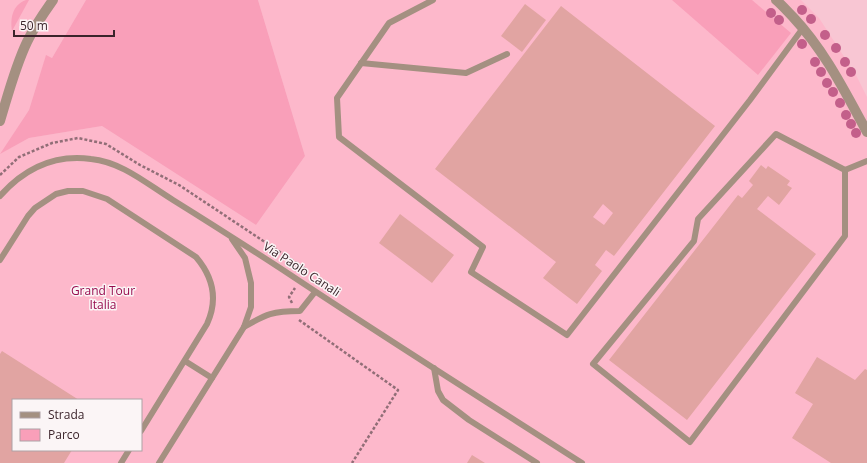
<svg xmlns="http://www.w3.org/2000/svg" width="867" height="463" viewBox="0 0 867 463" font-family="'Open Sans',sans-serif">
<style>
.built{fill:#fdb8cb;fill-rule:evenodd}
.green{fill:#f99fb9}
.building{fill:#e1a4a2;fill-rule:evenodd}
.lines{fill:none;stroke-linecap:round;stroke-linejoin:round}
.path{stroke:#916e77;stroke-width:2.5;stroke-dasharray:3 2;stroke-linecap:butt}
.service{stroke:#a49081;stroke-width:6}
.minor{stroke:#a49081;stroke-width:10}
.tree{fill:#c35f8a}
.labels{text-anchor:middle;dominant-baseline:central;stroke-width:3;stroke-linejoin:round;paint-order:stroke}
.street-label{font-size:12px;fill:#3b242b;stroke:#fbf5f6}
.park-label{font-size:12px;fill:#970b4e;stroke:#fbf5f6}
</style>
<rect width="100%" height="100%" fill="#f8c6d3"/>
<path class="built" d="M0,0H86L52,58L46,56L29,110L1,153L29,138L102,126L256,225L305,156L258,0H801L819,18L856,75L867,97V463H0ZM13,400H141V450H13Z"/>
<g class="green">
<path d="M26,0H29L12,31C10,19 12,5 26,0Z"/>
<polygon points="86,0 258,0 305,156 256,225 102,126 29,138 0,154 29,110 46,55 52,58"/>
<polygon points="672,0 752,0 791,33 758,75"/>
</g>
<g class="building">
<polygon points="525,4 546,20 522,52 501,36"/>
<path d="M561,6L715,126L614,256L606,250L595,265L602,271L577,304L543,278L556,262L435,169ZM603,204L613,213L604,225L593,217Z"/>
<polygon points="761,165 766,169 768,166 790,181 787,185 792,188 779,205 768,196 757,209 816,254 687,420 609,360 738,195 742,198 753,185 749,181"/>
<polygon points="400,214 454,255 432,283 379,243"/>
<polygon points="2,351 79,400 13,400 13,450 72,450 64,463 0,463 0,354"/>
<polygon points="817,357 855,380 865,369 867,370 867,463 831,463 792,438 813,404 795,393"/>
<polygon points="472,455 485,463 467,463"/>
</g>
<g class="lines">
<g class="path">
<polyline points="0,175 19,157 52,143 78,138 106,144 140,165 179,185 307,270 304,274"/>
<polyline points="292,303 289,297 295,288"/>
<polyline points="299,320 398,390 352,463"/>
</g>
<g class="service">
<polyline points="433,0 389,23 337,98 339,137 483,247 471,272 567,335 750,100 803,28"/>
<polyline points="361,63 466,73 507,54"/>
<polygon points="776,134 845,170 845,236 690,442 593,364 694,241 698,219"/>
<polyline points="845,170 867,161"/>
<path d="M0,196C24,169 54,154 91,159C122,162 147,184 173,200C210,223 246,246 283,270C382,336 482,399 582,463"/>
<path d="M0,260L28,216L35,208L56,194L68,191H83L107,199L196,257C213,277 218,300 207,324L141,431"/>
<path d="M244,327C266,314 273,311 300,311L315,292"/>
<polyline points="185,361 212,378"/>
<polyline points="434,368 438,391 443,400 469,420 537,463"/>
<polyline points="121,463 129,450"/>
<polyline points="159,463 244,327 251,307 251,283 245,258 232,239"/>
</g>
<g class="minor">
<path d="M776,0C782,5 787,11 793,17C825,51 845,92 867,132"/>
<path d="M0,121C8,95 15,67 27,42C34,27 43,14 53,0"/>
</g>
</g>
<g class="tree">
<circle cx="802" cy="10" r="5"/>
<circle cx="771" cy="13" r="5"/>
<circle cx="811" cy="19" r="5"/>
<circle cx="779" cy="20" r="5"/>
<circle cx="825" cy="35" r="5"/>
<circle cx="802" cy="44" r="5"/>
<circle cx="836" cy="48" r="5"/>
<circle cx="815" cy="62" r="5"/>
<circle cx="845" cy="62" r="5"/>
<circle cx="821" cy="72" r="5"/>
<circle cx="851" cy="72" r="5"/>
<circle cx="827" cy="83" r="5"/>
<circle cx="833" cy="92" r="5"/>
<circle cx="840" cy="103" r="5"/>
<circle cx="846" cy="115" r="5"/>
<circle cx="851" cy="124" r="5"/>
<circle cx="856" cy="133" r="5"/>
</g>
<g class="labels">
<g class="street-label">
<text transform="translate(302 269) rotate(33)">Via Paolo Canali</text>
</g>
<g class="park-label">
<text x="103" y="290">Grand Tour<tspan x="103" dy="14">Italia</tspan></text>
</g>
</g>
<rect x="12" y="399" width="130" height="52" fill="#fbf5f6" stroke="#aea1a5"/>
<rect x="20" y="412" width="20" height="6" fill="#a49081" stroke="#aea1a5"/>
<text x="48" y="419" font-size="12" fill="#3b242b">Strada</text>
<rect x="20" y="429" width="20" height="12" fill="#f99fb9" stroke="#aea1a5"/>
<text x="48" y="439" font-size="12" fill="#3b242b">Parco</text>
<path d="M14 30v6h100v-6" fill="none" stroke="#3b242b" stroke-width="2"/>
<text x="20" y="30" font-size="12" fill="#3b242b" stroke="#fbf5f6" stroke-width="3" paint-order="stroke">50 m</text>
</svg>
